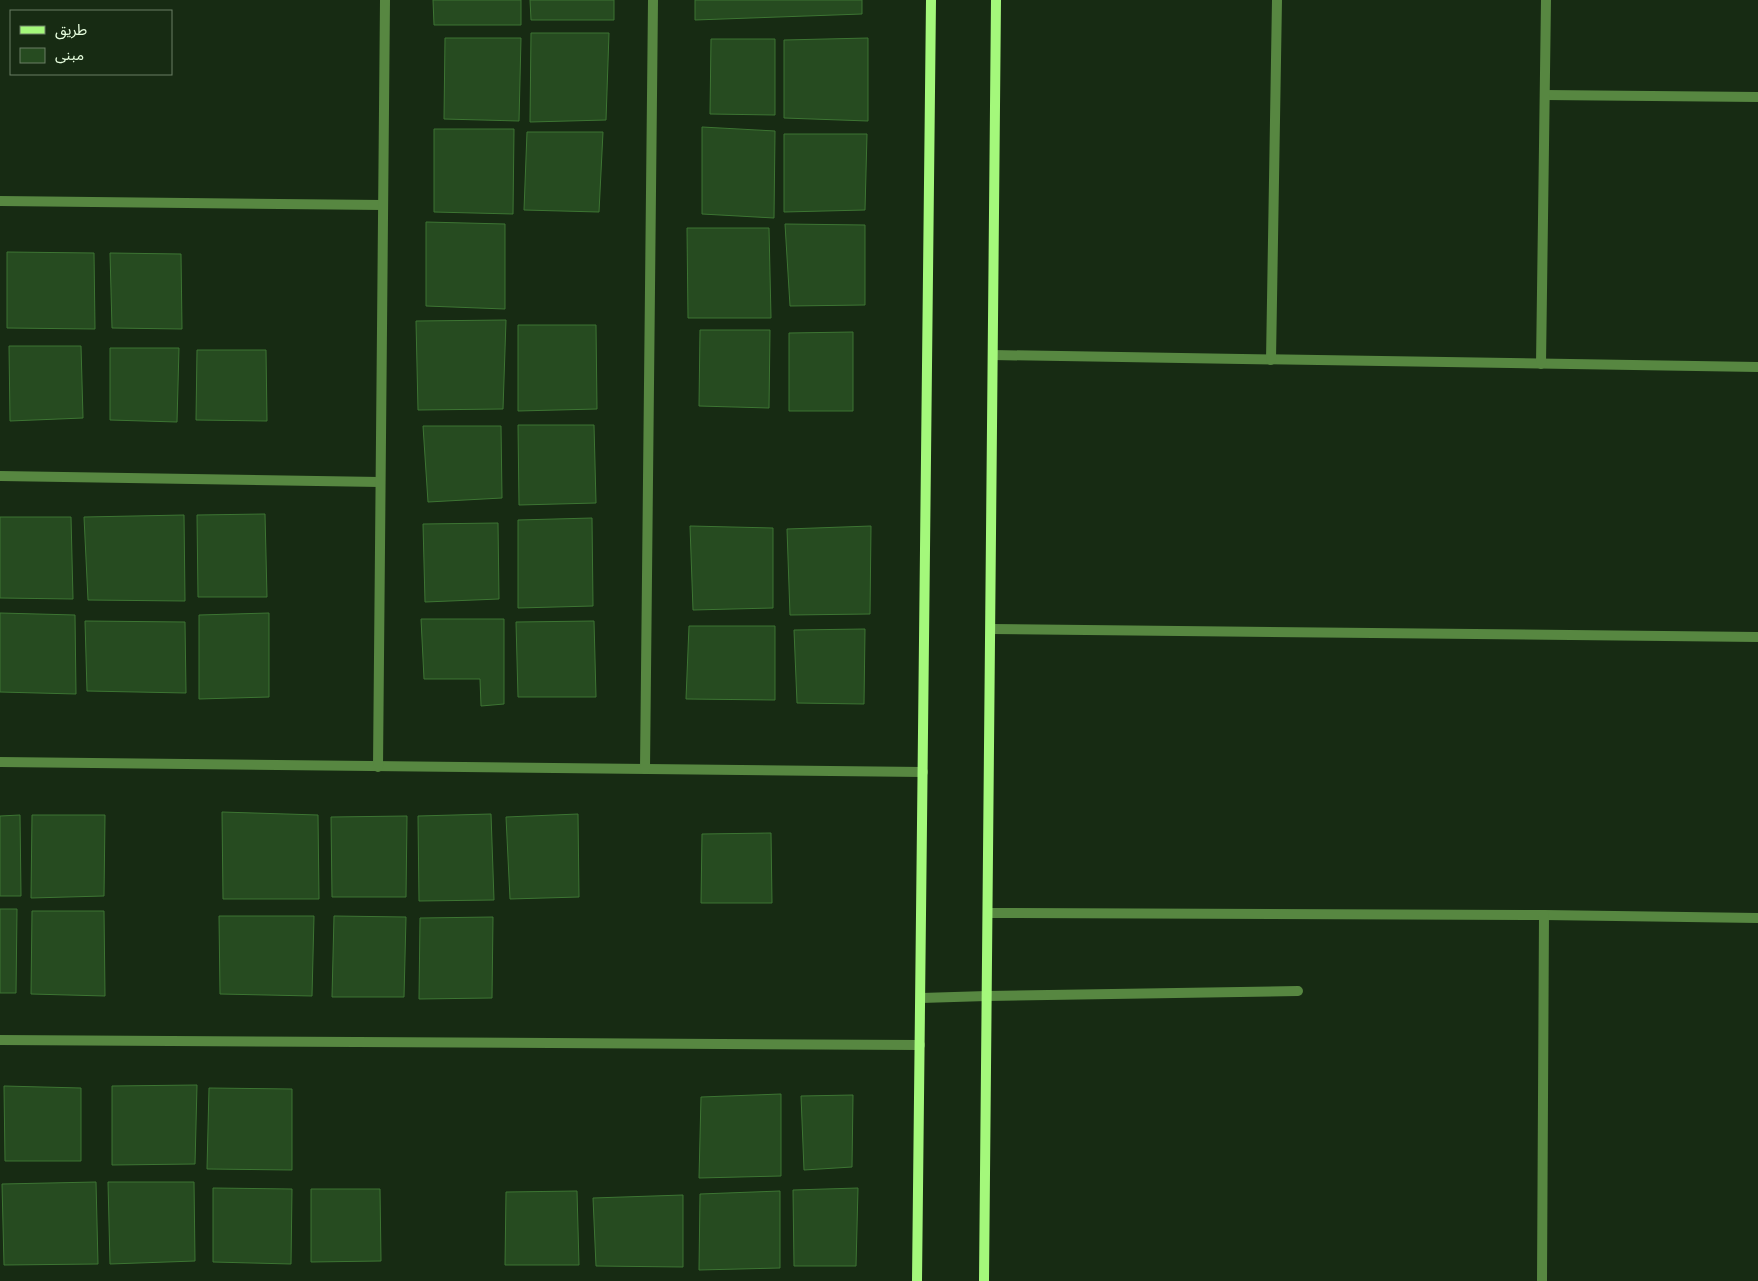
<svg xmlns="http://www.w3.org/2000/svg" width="1758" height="1281" viewBox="0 0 1758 1281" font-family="Quicksand,'Noto Sans Arabic',sans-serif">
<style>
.building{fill:#264b20;stroke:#3d7533}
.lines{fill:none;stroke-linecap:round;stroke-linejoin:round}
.lane{stroke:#578741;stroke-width:10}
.street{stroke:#578741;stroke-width:10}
.secondary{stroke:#a4f87b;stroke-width:10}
</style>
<rect width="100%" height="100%" fill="#172b13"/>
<g class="building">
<polygon points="433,0 521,0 521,25 434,25"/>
<polygon points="530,0 614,0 614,20 531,20"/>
<polygon points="695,0 862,0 862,14 695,20"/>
<polygon points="531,33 609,33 606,120 530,122"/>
<polygon points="445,38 521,38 519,121 444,119"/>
<polygon points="868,38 868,121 784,118 784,40"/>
<polygon points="711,39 775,39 775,115 710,114"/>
<polygon points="702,127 775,131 774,218 702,214"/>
<polygon points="434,129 514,129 513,214 434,212"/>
<polygon points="527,132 603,132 599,212 524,210"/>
<polygon points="784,134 867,134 865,210 784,212"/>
<polygon points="426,222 505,224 505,309 426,306"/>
<polygon points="785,224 865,225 865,305 790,306"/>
<polygon points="687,228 769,228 771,318 688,318"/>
<polygon points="7,252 94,253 95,329 7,328"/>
<polygon points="110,253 181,254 182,329 112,328"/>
<polygon points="506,320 503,409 418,410 416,321"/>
<polygon points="518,325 596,325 597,409 518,411"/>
<polygon points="700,330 770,330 769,408 699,406"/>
<polygon points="853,332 853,411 789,411 789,333"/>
<polygon points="9,346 81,346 83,418 10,421"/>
<polygon points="110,348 179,348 177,422 110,420"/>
<polygon points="197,350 266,350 267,421 196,420"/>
<polygon points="518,425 594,425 596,503 519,505"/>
<polygon points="423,426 501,426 502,498 428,502"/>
<polygon points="265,514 267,597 198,597 197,515"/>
<polygon points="184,515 185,601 88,600 84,517"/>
<polygon points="0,517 71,517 73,599 0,598"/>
<polygon points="592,518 593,606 518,608 518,520"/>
<polygon points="498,523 499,599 425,602 423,524"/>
<polygon points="690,526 773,528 773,608 693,610"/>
<polygon points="871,526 870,614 790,615 787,529"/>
<polygon points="0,613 75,615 76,694 0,692"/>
<polygon points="269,613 269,697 199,699 199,615"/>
<polygon points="421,619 504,619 504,704 481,706 480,679 424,679"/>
<polygon points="85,621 185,622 186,693 87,691"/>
<polygon points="594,621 596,697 518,697 516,622"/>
<polygon points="689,626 775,626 775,700 686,699"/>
<polygon points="865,629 864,704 797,703 794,630"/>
<polygon points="222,812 318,815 319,899 223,899"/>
<polygon points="491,814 494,900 419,901 418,816"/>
<polygon points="578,814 579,897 510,899 506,817"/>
<polygon points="20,815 21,896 0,896 0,816"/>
<polygon points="32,815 105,815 104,896 31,898"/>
<polygon points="407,816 406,897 332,897 331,817"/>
<polygon points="771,833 772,903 701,903 702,834"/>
<polygon points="0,909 17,909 16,993 0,993"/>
<polygon points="32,911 104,911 105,996 31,994"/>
<polygon points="219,916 314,916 312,996 220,994"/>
<polygon points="334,916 406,917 404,997 332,997"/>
<polygon points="493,917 492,998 419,999 420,918"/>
<polygon points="197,1085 195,1164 112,1165 112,1086"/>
<polygon points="4,1086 81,1088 81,1161 5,1161"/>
<polygon points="209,1088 292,1089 292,1170 207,1169"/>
<polygon points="781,1094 781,1176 699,1178 701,1097"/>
<polygon points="853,1095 852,1167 804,1170 801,1096"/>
<polygon points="96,1182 98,1264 4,1265 2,1184"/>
<polygon points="108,1182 194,1182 195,1261 110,1264"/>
<polygon points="213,1188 292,1189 291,1264 213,1262"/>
<polygon points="858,1188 856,1266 794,1266 793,1190"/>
<polygon points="311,1189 380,1189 381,1261 311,1262"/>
<polygon points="577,1191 579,1265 505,1265 506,1192"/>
<polygon points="780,1191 780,1268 699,1270 700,1194"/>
<polygon points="683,1195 683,1267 596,1266 593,1198"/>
</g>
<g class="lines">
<polyline class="lane" points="921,998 987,996 1298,991"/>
<g class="street">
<polyline points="1545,95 1758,97"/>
<polyline points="0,201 383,205"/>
<polyline points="993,355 1758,367"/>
<polyline points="1271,360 1277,0"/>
<polyline points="1541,364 1546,0"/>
<polyline points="0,476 380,482"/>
<polyline points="991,629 1758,637"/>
<polyline points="0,762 923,772"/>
<polyline points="378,767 385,0"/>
<polyline points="645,769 653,0"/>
<polyline points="988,913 1544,915 1758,918"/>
<polyline points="0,1040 920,1045"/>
<polyline points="1542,1281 1544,915"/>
</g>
<g class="secondary">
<polyline points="917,1281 931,0"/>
<polyline points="984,1281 996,0"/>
</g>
</g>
<rect x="10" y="10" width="162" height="65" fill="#172b13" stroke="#6a7f64"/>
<rect x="20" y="26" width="25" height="8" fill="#a4f87b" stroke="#6a7f64"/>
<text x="55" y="35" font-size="15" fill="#e6fdde">طريق</text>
<rect x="20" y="48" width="25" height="15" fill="#264b20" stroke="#6a7f64"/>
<text x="55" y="60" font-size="15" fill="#e6fdde">مبنى</text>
</svg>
